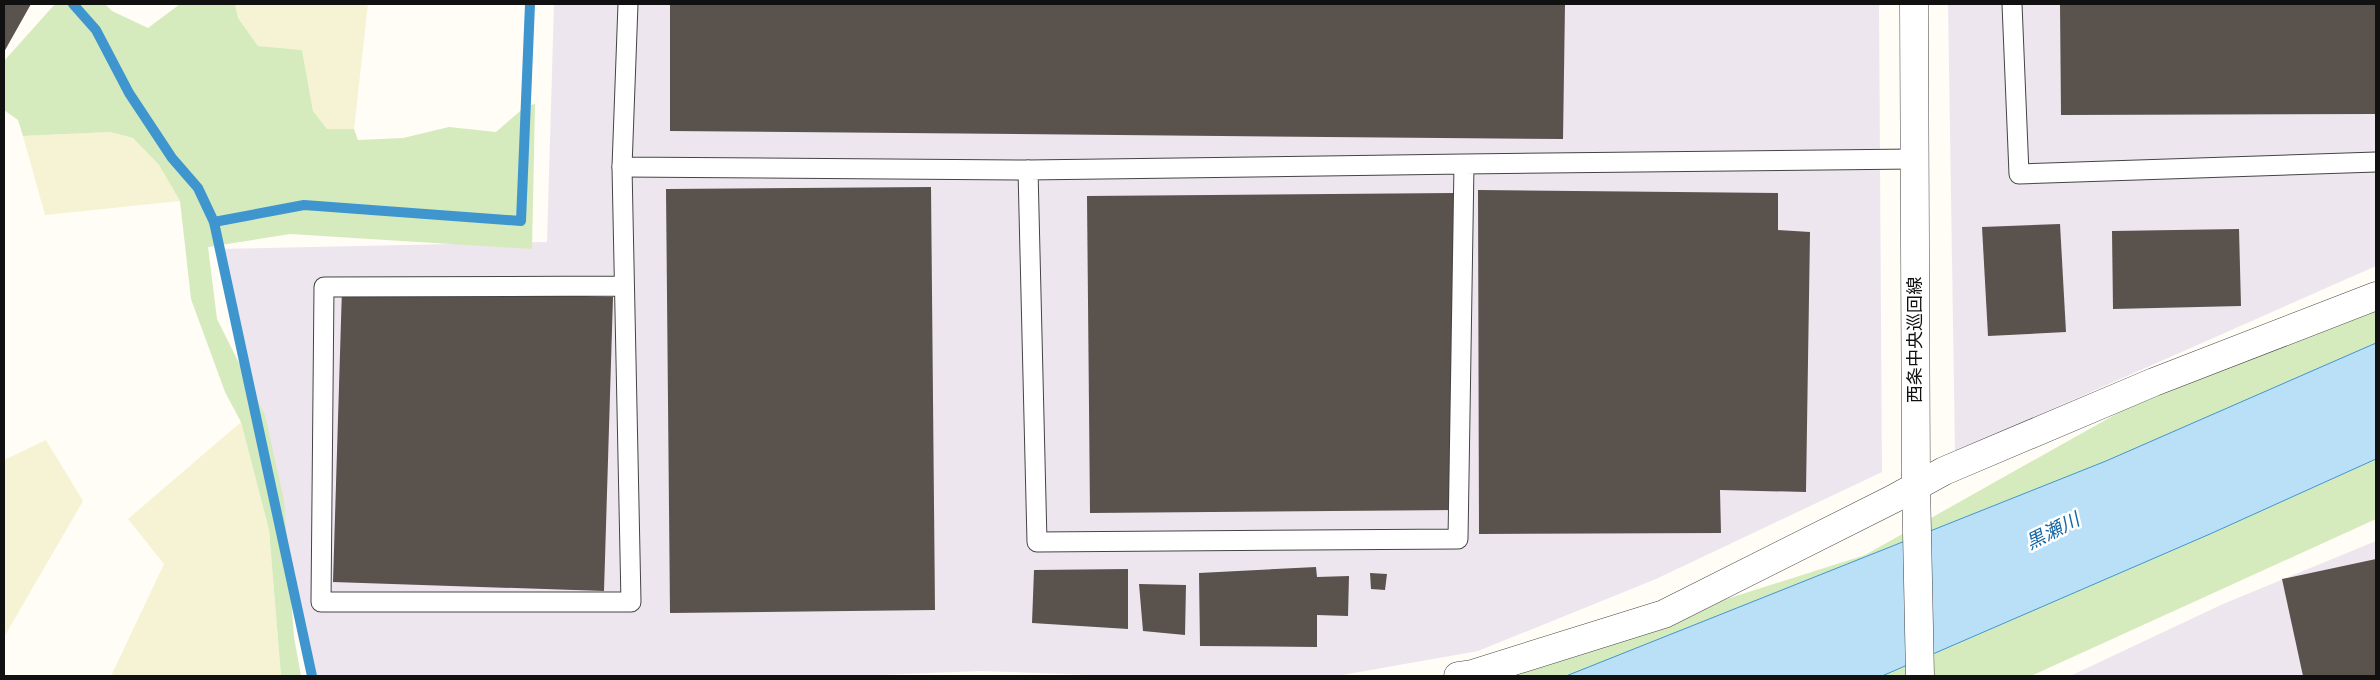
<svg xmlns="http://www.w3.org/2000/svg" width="2380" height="680" viewBox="0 0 2380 680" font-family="Spectral,'Noto Sans JP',serif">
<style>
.industrial{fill:#eee6ef}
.farmland{fill:#f6f3d4}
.green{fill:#d5ebbd}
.water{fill:#b9e0f7;stroke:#3f96cf}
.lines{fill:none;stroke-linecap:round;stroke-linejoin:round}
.stream{stroke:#3f96cf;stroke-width:10}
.building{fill:#5a524d}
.service-casing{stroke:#444;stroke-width:21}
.minor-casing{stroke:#444;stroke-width:29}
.tertiary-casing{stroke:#444;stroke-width:29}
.service{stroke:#fff;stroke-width:19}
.minor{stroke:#fff;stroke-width:28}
.tertiary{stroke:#fff;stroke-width:28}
.labels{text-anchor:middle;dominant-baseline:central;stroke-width:5;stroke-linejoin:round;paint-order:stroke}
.street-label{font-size:18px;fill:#111;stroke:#fff}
.water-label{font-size:19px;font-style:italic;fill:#1768a6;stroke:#fff}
</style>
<rect width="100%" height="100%" fill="#fffdf5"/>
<g class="industrial">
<polygon points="554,4 1879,4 1882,472 1656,579 1478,651 1337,676 1116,676 981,671 855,676 309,676 216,249 547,242"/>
<polygon points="1948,4 2376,4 2376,266 1955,452"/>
<polygon points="2376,541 2376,676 2070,676 2223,604"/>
</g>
<g class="farmland">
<polygon points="235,4 368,4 354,129 327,129 313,111 302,50 258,46 238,18"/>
<polygon points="110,132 133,138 159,165 180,201 45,215 23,136"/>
<polygon points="241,422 269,530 281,676 111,676 164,564 128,519"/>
<polygon points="46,440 83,501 4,637 4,460"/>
</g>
<g class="green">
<polygon points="55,4 105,4 112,11 148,28 180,4 235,4 238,18 258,46 302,50 313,111 327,129 354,129 358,140 403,138 449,127 496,132 526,106 535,104 532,249 290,234 208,247 217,319 265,415 284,500 294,637 301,676 281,676 269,530 241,422 225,392 191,299 180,201 159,165 133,138 110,132 23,136 18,120 4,110 4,61"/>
<polygon points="2376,296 2376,519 2031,676 1484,676 1865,555 2214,359"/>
</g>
<polygon class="water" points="2376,343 2376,459 2210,534 1882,676 1566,676 2106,461"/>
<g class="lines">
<g class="stream">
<polyline points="73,4 96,30 129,93 172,158 198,188 214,222 312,676"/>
<polyline points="214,222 304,205 521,221 530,4"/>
</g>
</g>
<g class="building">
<polygon points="4,4 31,4 4,52"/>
<polygon points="670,4 1565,4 1563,139 670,131"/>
<polygon points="2060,4 2376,4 2376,114 2061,115"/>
<polygon points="931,187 935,610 670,613 666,189"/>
<polygon points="1478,190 1778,193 1778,230 1810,232 1806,492 1720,490 1721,533 1479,534"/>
<polygon points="1454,193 1457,510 1090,513 1087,196"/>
<polygon points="2060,224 2066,332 1988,336 1982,227"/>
<polygon points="2239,229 2241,306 2113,309 2112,231"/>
<polygon points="342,288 613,297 604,591 333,582"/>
<polygon points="2376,559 2376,676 2303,676 2282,579"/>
<polygon points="1316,567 1317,577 1349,576 1348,616 1317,615 1317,647 1200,646 1199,573"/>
<polygon points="1128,569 1128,629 1032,623 1034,570"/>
<polygon points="1370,573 1387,574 1385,590 1371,589"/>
<polygon points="1139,584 1186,585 1185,635 1143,631"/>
</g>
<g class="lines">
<g class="service-casing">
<g id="service">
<polyline points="628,4 622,167 1028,170"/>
<polyline points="2012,4 2019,174 2376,162"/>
<polyline points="1464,164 1028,170 1037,542 1458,539 1464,164 1914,159"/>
<polyline points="622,167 631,602 321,602 324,287 624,286"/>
</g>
</g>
<g class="minor-casing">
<polyline id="minor" points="1458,676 1472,674 1664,614 1893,499 1944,471 2154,382 2376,296"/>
</g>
<g class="tertiary-casing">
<polyline id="tertiary" points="1914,4 1916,484 1920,676"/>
</g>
<use href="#service" class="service"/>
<use href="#minor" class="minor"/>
<use href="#tertiary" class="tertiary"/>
</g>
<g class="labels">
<g class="street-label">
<text transform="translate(1915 340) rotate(-90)">西条中央巡回線</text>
</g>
<g class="water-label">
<text transform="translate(2053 532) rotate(-27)">黒瀬川</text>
</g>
</g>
<rect width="2380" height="680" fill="none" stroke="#111111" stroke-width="10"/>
</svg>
